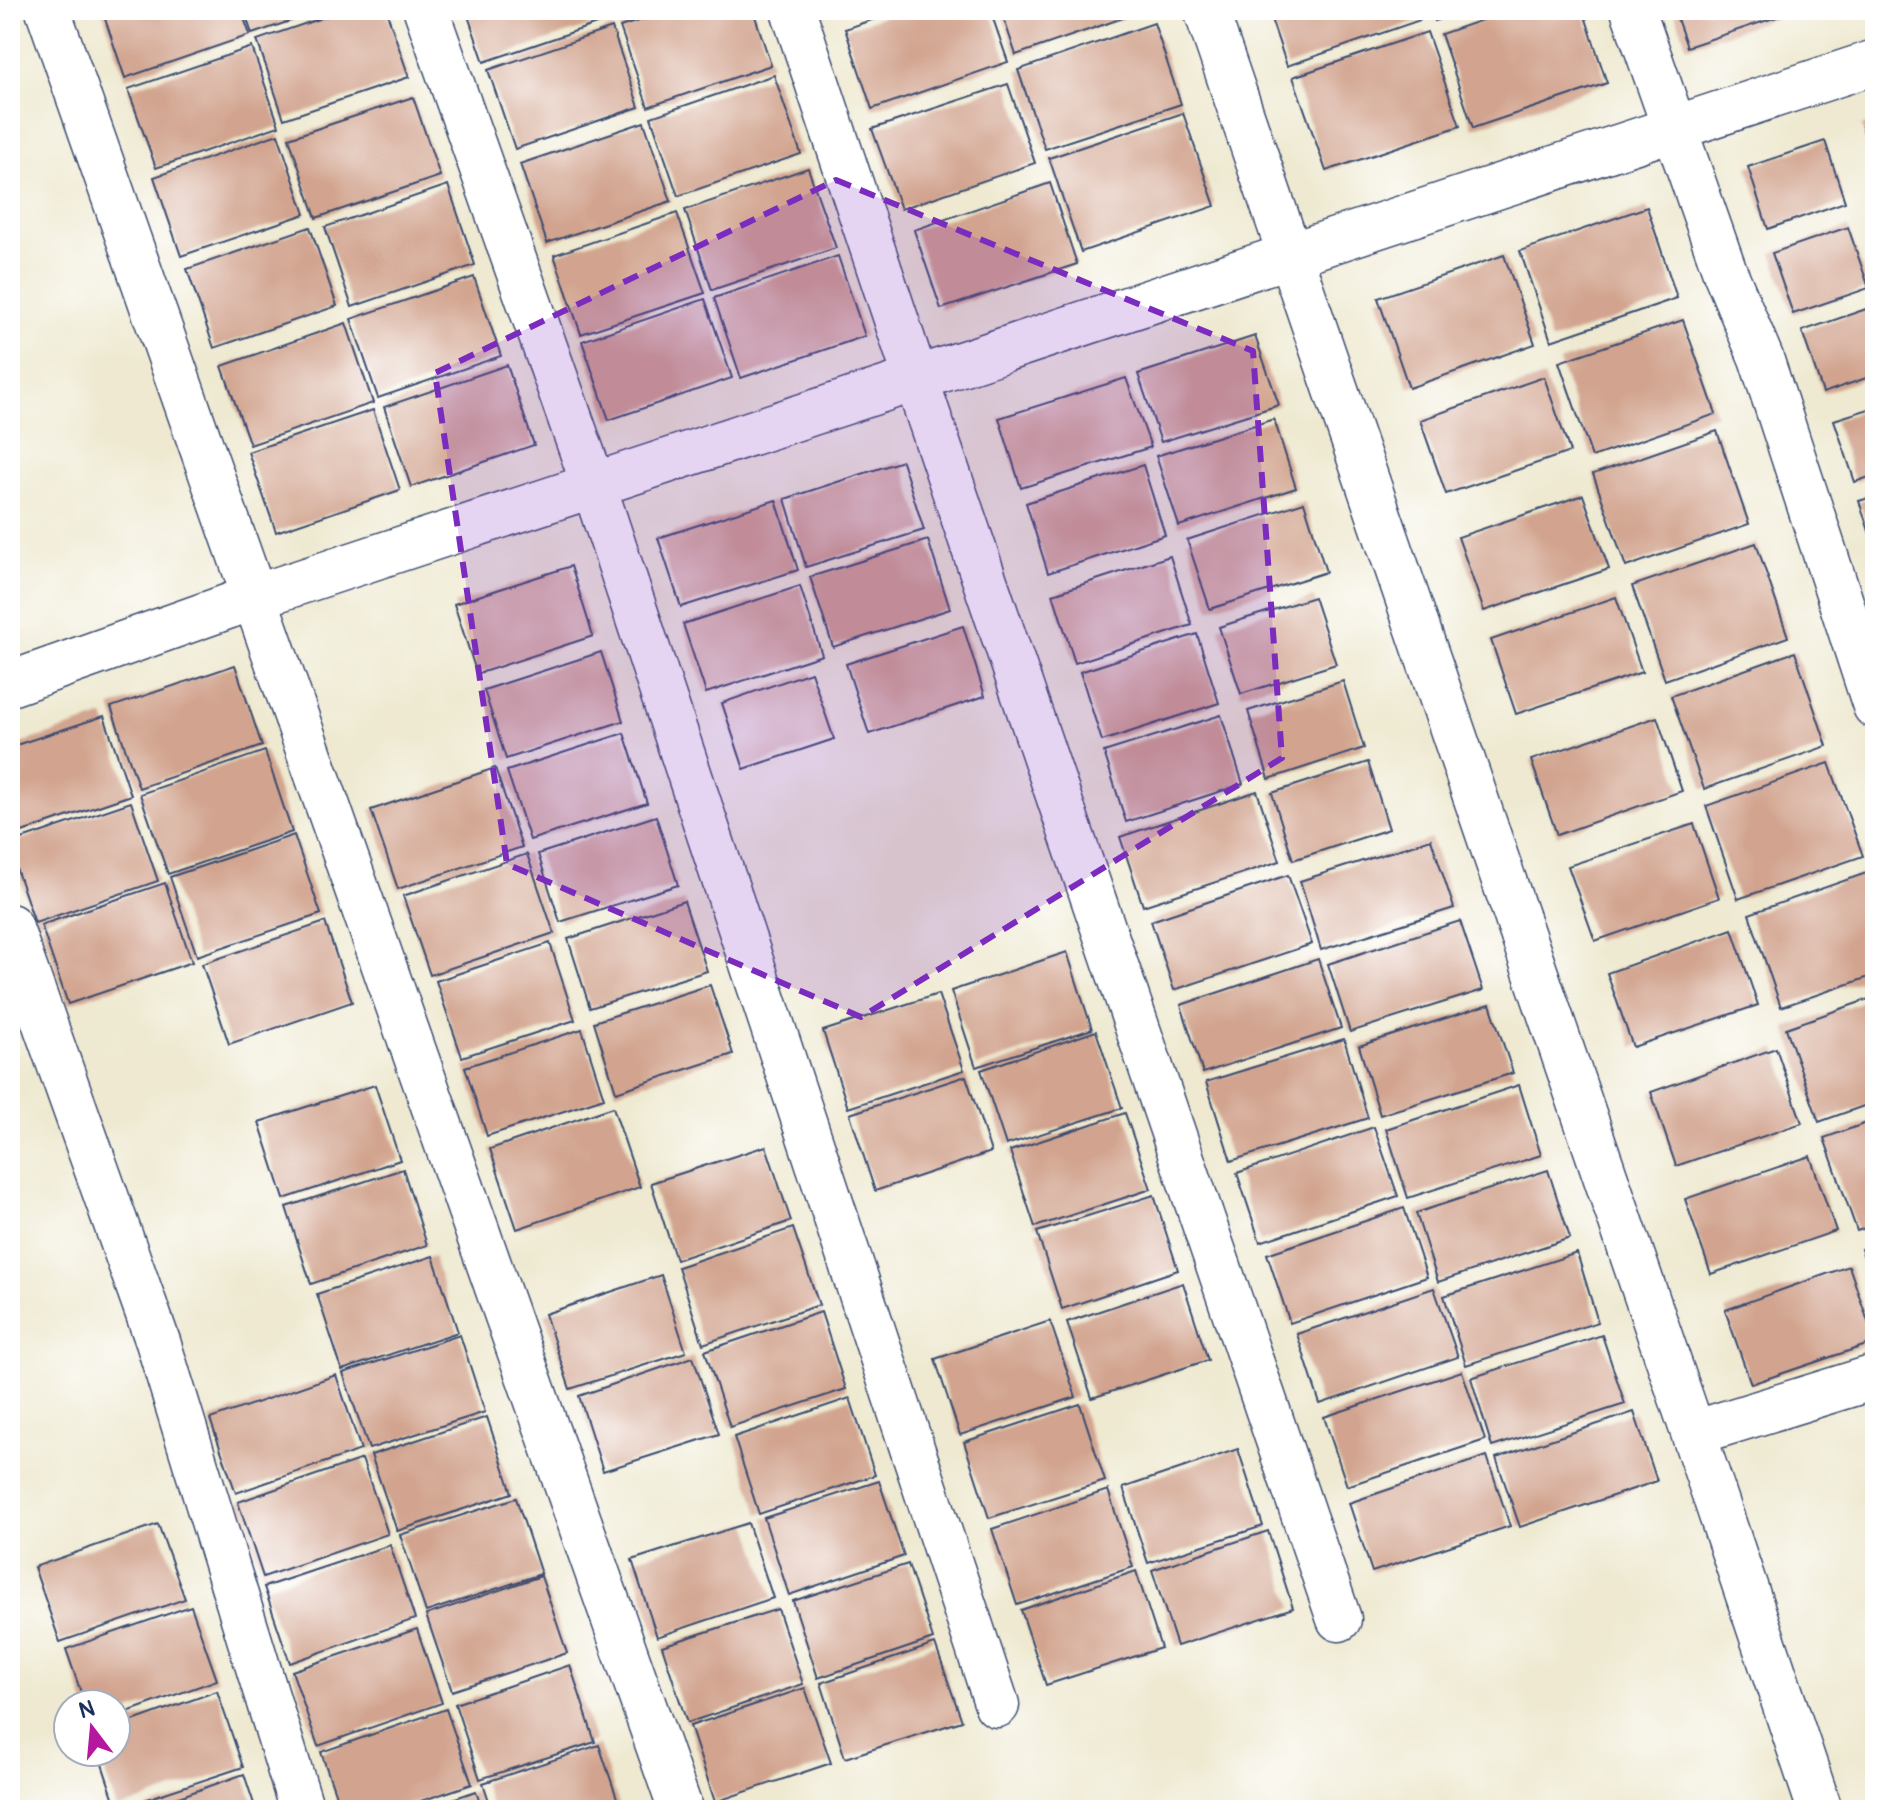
<svg xmlns="http://www.w3.org/2000/svg" width="1885" height="1820" viewBox="0 0 1885 1820" font-family="Pangolin,sans-serif">
<style>
.building{fill:#d2a48f}
.lines{fill:none;stroke-linecap:round;stroke-linejoin:round}
.minor-casing{stroke:#3b4b6f;stroke-width:47}
.minor{stroke:#fff;stroke-width:44}
.marked{fill:#7b2cbf;fill-opacity:0.2;stroke:#7b2cbf;stroke-width:6;stroke-dasharray:16 10;stroke-linejoin:round}
</style>
<rect width="100%" height="100%" fill="#fff"/>
<filter id="ink" filterUnits="userSpaceOnUse"><feTurbulence type="fractalNoise" baseFrequency=".0125" numOctaves="2"/><feDisplacementMap in="SourceGraphic" scale="16" xChannelSelector="R" yChannelSelector="G"/><feConvolveMatrix kernelMatrix="1 2 1 2 8 2 1 2 1" color-interpolation-filters="sRGB"/></filter>
<filter id="wash" filterUnits="userSpaceOnUse"><feTurbulence type="fractalNoise" baseFrequency=".006" numOctaves="4" result="noise"/><feDisplacementMap in="SourceGraphic" scale="32" xChannelSelector="R" yChannelSelector="G"/><feGaussianBlur stdDeviation="1.8" result="paint"/><feColorMatrix in="noise" values="0 0 0 0 0 0 0 0 0 0 0 0 0 0 0 0 0 1.4 0 .05"/><feComposite in="paint" operator="in"/></filter>
<g filter="url(#wash)">
<rect width="100%" height="100%" fill="#eee9d0"/>
<g id="blocks">
<g class="building">
<polygon points="102,10 241,10 250,35 125,78"/>
<polygon points="244,10 320,10 320,11 252,34"/>
<polygon points="345,10 386,10 409,77 284,119 257,40"/>
<polygon points="466,10 605,10 608,20 484,62"/>
<polygon points="671,10 753,10 771,65 648,107 620,27"/>
<polygon points="901,10 990,10 1008,62 872,109 845,29"/>
<polygon points="1001,10 1146,10 1016,55"/>
<polygon points="1268,10 1419,10 1423,19 1287,66"/>
<polygon points="1431,10 1465,10 1435,21"/>
<polygon points="1511,10 1583,10 1607,83 1473,128 1441,34"/>
<polygon points="1674,10 1795,10 1795,11 1687,47"/>
<polygon points="1154,23 1181,104 1045,149 1018,70"/>
<polygon points="612,28 639,107 515,149 488,70"/>
<polygon points="1427,32 1460,126 1326,171 1293,77"/>
<polygon points="252,47 279,126 156,168 128,89"/>
<polygon points="774,75 801,154 678,196 651,117"/>
<polygon points="1008,84 1035,163 901,209 872,129"/>
<polygon points="413,97 440,176 316,218 289,138"/>
<polygon points="1183,113 1215,206 1081,252 1049,158"/>
<polygon points="1875,121 1875,163 1874,164 1862,126"/>
<polygon points="644,122 671,201 547,243 520,164"/>
<polygon points="278,134 305,214 181,256 154,177"/>
<polygon points="1825,141 1845,202 1768,229 1748,167"/>
<polygon points="808,168 836,248 712,290 685,210"/>
<polygon points="1050,183 1077,264 941,309 914,230"/>
<polygon points="448,185 475,265 352,307 325,227"/>
<polygon points="1647,207 1677,298 1551,341 1520,251"/>
<polygon points="677,213 705,293 581,334 554,255"/>
<polygon points="310,227 337,306 214,348 187,269"/>
<polygon points="1848,227 1869,288 1793,314 1772,253"/>
<polygon points="1504,255 1535,344 1409,388 1378,298"/>
<polygon points="838,256 865,336 741,378 714,298"/>
<polygon points="474,277 501,356 378,398 351,319"/>
<polygon points="705,299 732,378 609,420 582,341"/>
<polygon points="1875,306 1875,375 1823,393 1802,331"/>
<polygon points="1683,320 1716,414 1592,457 1559,362"/>
<polygon points="346,323 373,403 250,445 222,366"/>
<polygon points="1255,336 1279,405 1161,442 1138,374"/>
<polygon points="507,365 534,445 411,487 384,407"/>
<polygon points="1544,377 1570,452 1446,494 1420,420"/>
<polygon points="1126,378 1151,447 1021,488 999,418"/>
<polygon points="1875,407 1875,475 1855,482 1834,420"/>
<polygon points="373,410 400,490 276,532 248,452"/>
<polygon points="1274,419 1296,488 1179,526 1156,456"/>
<polygon points="1717,431 1749,524 1626,567 1593,474"/>
<polygon points="902,461 924,530 806,567 785,499"/>
<polygon points="1143,465 1165,535 1048,573 1026,503"/>
<polygon points="1583,495 1609,569 1484,611 1458,537"/>
<polygon points="1875,496 1875,546 1874,546 1859,501"/>
<polygon points="776,500 798,570 681,607 658,538"/>
<polygon points="1304,502 1326,572 1210,609 1187,540"/>
<polygon points="928,540 950,609 833,647 810,577"/>
<polygon points="1756,543 1788,637 1665,680 1632,586"/>
<polygon points="1170,556 1192,625 1075,663 1053,594"/>
<polygon points="571,566 593,636 477,674 454,604"/>
<polygon points="800,586 822,655 706,693 683,624"/>
<polygon points="1314,597 1336,664 1241,694 1219,627"/>
<polygon points="1616,597 1642,672 1516,714 1491,640"/>
<polygon points="963,626 985,696 869,734 846,664"/>
<polygon points="1197,634 1219,703 1102,741 1080,672"/>
<polygon points="601,652 623,721 506,759 484,690"/>
<polygon points="1795,652 1827,746 1704,789 1671,696"/>
<polygon points="235,665 262,746 139,788 111,707"/>
<polygon points="811,672 834,739 744,769 722,703"/>
<polygon points="1343,681 1364,748 1269,779 1248,711"/>
<polygon points="1221,715 1243,784 1126,822 1104,752"/>
<polygon points="104,716 131,795 10,836 10,747"/>
<polygon points="1657,717 1682,791 1557,835 1531,760"/>
<polygon points="624,733 647,803 530,840 507,771"/>
<polygon points="265,751 292,832 168,874 140,794"/>
<polygon points="1368,762 1389,829 1293,860 1272,793"/>
<polygon points="1829,763 1863,856 1738,899 1706,806"/>
<polygon points="495,768 522,847 398,889 371,810"/>
<polygon points="1257,791 1280,861 1143,906 1120,837"/>
<polygon points="131,802 158,881 35,923 10,851 10,843"/>
<polygon points="656,816 678,885 560,922 538,854"/>
<polygon points="1694,824 1719,898 1595,941 1568,866"/>
<polygon points="294,835 321,914 197,956 170,877"/>
<polygon points="1431,839 1454,908 1321,950 1300,881"/>
<polygon points="527,854 554,933 430,975 403,896"/>
<polygon points="1872,871 1875,879 1875,975 1781,1007 1749,914"/>
<polygon points="1288,875 1312,944 1174,990 1151,921"/>
<polygon points="165,883 192,962 68,1004 41,925"/>
<polygon points="684,901 707,971 590,1008 568,939"/>
<polygon points="1460,921 1483,990 1350,1032 1328,964"/>
<polygon points="325,922 352,1002 229,1044 202,964"/>
<polygon points="1732,929 1758,1005 1633,1047 1607,973"/>
<polygon points="550,943 575,1020 462,1057 436,981"/>
<polygon points="1067,952 1092,1029 976,1067 951,991"/>
<polygon points="1318,959 1341,1028 1203,1073 1181,1005"/>
<polygon points="710,985 733,1054 616,1092 594,1022"/>
<polygon points="938,994 964,1070 848,1108 823,1031"/>
<polygon points="1875,997 1875,1102 1819,1122 1786,1028"/>
<polygon points="1490,1004 1513,1073 1380,1115 1359,1046"/>
<polygon points="582,1029 604,1098 487,1136 465,1067"/>
<polygon points="1096,1031 1122,1108 1006,1145 981,1070"/>
<polygon points="1344,1039 1368,1118 1231,1161 1206,1082"/>
<polygon points="1776,1048 1802,1123 1676,1166 1651,1092"/>
<polygon points="966,1076 991,1152 875,1191 850,1114"/>
<polygon points="375,1085 400,1160 284,1199 259,1122"/>
<polygon points="1519,1085 1541,1155 1408,1198 1386,1129"/>
<polygon points="613,1107 640,1187 517,1229 490,1149"/>
<polygon points="1125,1113 1151,1189 1035,1227 1010,1151"/>
<polygon points="1875,1120 1875,1225 1857,1231 1824,1138"/>
<polygon points="1374,1127 1398,1196 1260,1242 1237,1173"/>
<polygon points="766,1146 791,1221 676,1260 651,1183"/>
<polygon points="1810,1156 1836,1231 1711,1274 1685,1199"/>
<polygon points="403,1169 427,1245 311,1284 286,1207"/>
<polygon points="1548,1170 1570,1238 1438,1282 1416,1213"/>
<polygon points="1154,1195 1178,1270 1062,1309 1037,1232"/>
<polygon points="1404,1208 1427,1277 1290,1323 1267,1254"/>
<polygon points="793,1228 819,1305 703,1344 678,1267"/>
<polygon points="1875,1244 1875,1287 1861,1249"/>
<polygon points="1577,1253 1598,1322 1466,1365 1444,1296"/>
<polygon points="433,1256 458,1332 342,1370 317,1294"/>
<polygon points="1849,1266 1875,1342 1751,1384 1725,1310"/>
<polygon points="661,1275 686,1352 570,1389 545,1314"/>
<polygon points="1183,1283 1208,1360 1092,1398 1067,1322"/>
<polygon points="1434,1288 1458,1357 1320,1404 1297,1334"/>
<polygon points="821,1312 846,1389 730,1427 705,1351"/>
<polygon points="1050,1321 1076,1397 960,1435 935,1359"/>
<polygon points="460,1335 485,1412 369,1449 343,1373"/>
<polygon points="1602,1335 1625,1404 1492,1447 1471,1378"/>
<polygon points="693,1357 719,1434 603,1471 579,1396"/>
<polygon points="1462,1371 1485,1440 1347,1486 1324,1417"/>
<polygon points="336,1375 361,1450 236,1493 210,1419"/>
<polygon points="850,1398 875,1475 759,1514 734,1437"/>
<polygon points="1080,1404 1105,1481 989,1518 964,1442"/>
<polygon points="1634,1412 1657,1481 1520,1527 1496,1458"/>
<polygon points="487,1417 512,1493 397,1531 371,1455"/>
<polygon points="1238,1449 1263,1526 1148,1563 1123,1488"/>
<polygon points="1487,1456 1510,1526 1372,1572 1349,1503"/>
<polygon points="362,1459 388,1534 263,1577 238,1502"/>
<polygon points="879,1481 904,1556 789,1595 764,1518"/>
<polygon points="1108,1490 1133,1567 1017,1605 992,1529"/>
<polygon points="516,1498 541,1574 426,1612 400,1535"/>
<polygon points="748,1523 773,1598 657,1637 632,1560"/>
<polygon points="158,1524 185,1599 60,1642 34,1567"/>
<polygon points="1268,1531 1293,1608 1177,1646 1152,1570"/>
<polygon points="390,1545 415,1619 290,1663 264,1587"/>
<polygon points="908,1564 933,1639 818,1678 793,1601"/>
<polygon points="1136,1571 1161,1648 1046,1685 1021,1610"/>
<polygon points="541,1576 567,1653 452,1691 426,1615"/>
<polygon points="191,1606 217,1680 116,1716 116,1704 85,1704 66,1649"/>
<polygon points="778,1609 803,1684 687,1723 662,1646"/>
<polygon points="417,1629 442,1703 318,1746 292,1671"/>
<polygon points="935,1644 962,1721 845,1758 821,1683"/>
<polygon points="570,1665 595,1742 480,1779 455,1704"/>
<polygon points="805,1688 831,1763 715,1802 690,1726"/>
<polygon points="217,1691 243,1767 117,1809 98,1752 116,1752 116,1727"/>
<polygon points="446,1709 472,1784 394,1810 341,1810 321,1752"/>
<polygon points="599,1745 621,1810 492,1810 483,1783"/>
<polygon points="244,1774 256,1810 142,1810"/>
<polygon points="476,1791 482,1810 423,1810 423,1809"/>
</g>
</g>
</g>
<g filter="url(#ink)">
<use href="#blocks" fill-opacity="0" stroke="#3b4b6f" stroke-width="2"/>
<g class="lines">
<g class="minor-casing">
<g id="minor">
<polyline points="48,10 679,1805"/>
<polyline points="426,10 594,486 997,1705"/>
<polyline points="793,10 916,379 1339,1619"/>
<polyline points="1206,10 1713,1491 1820,1810"/>
<polyline points="1633,10 1725,272 1761,358 1875,706"/>
<polyline points="10,684 255,597 1875,62"/>
<polyline points="10,926 158,1342 302,1810"/>
<polyline points="1694,1433 1875,1377"/>
</g>
</g>
<use href="#minor" class="minor"/>
</g>
</g>
<path class="marked" d="M836,180L1253,351L1282,758L861,1017L507,864L435,373Z"/>
<rect width="1885" height="1820" fill="none" stroke="#fff" stroke-width="40"/>
<g transform="translate(92 1728) rotate(344)"><circle r="38" fill="#ffffff" stroke="#a4acbf" stroke-width="2"/>
<path d="M0-6L14 30L0 20L-14 30Z" fill="#b5179e"/>
<text y="-12" font-size="22" font-weight="bold" text-anchor="middle" fill="#1b2f5e">N</text>
</g>
</svg>
